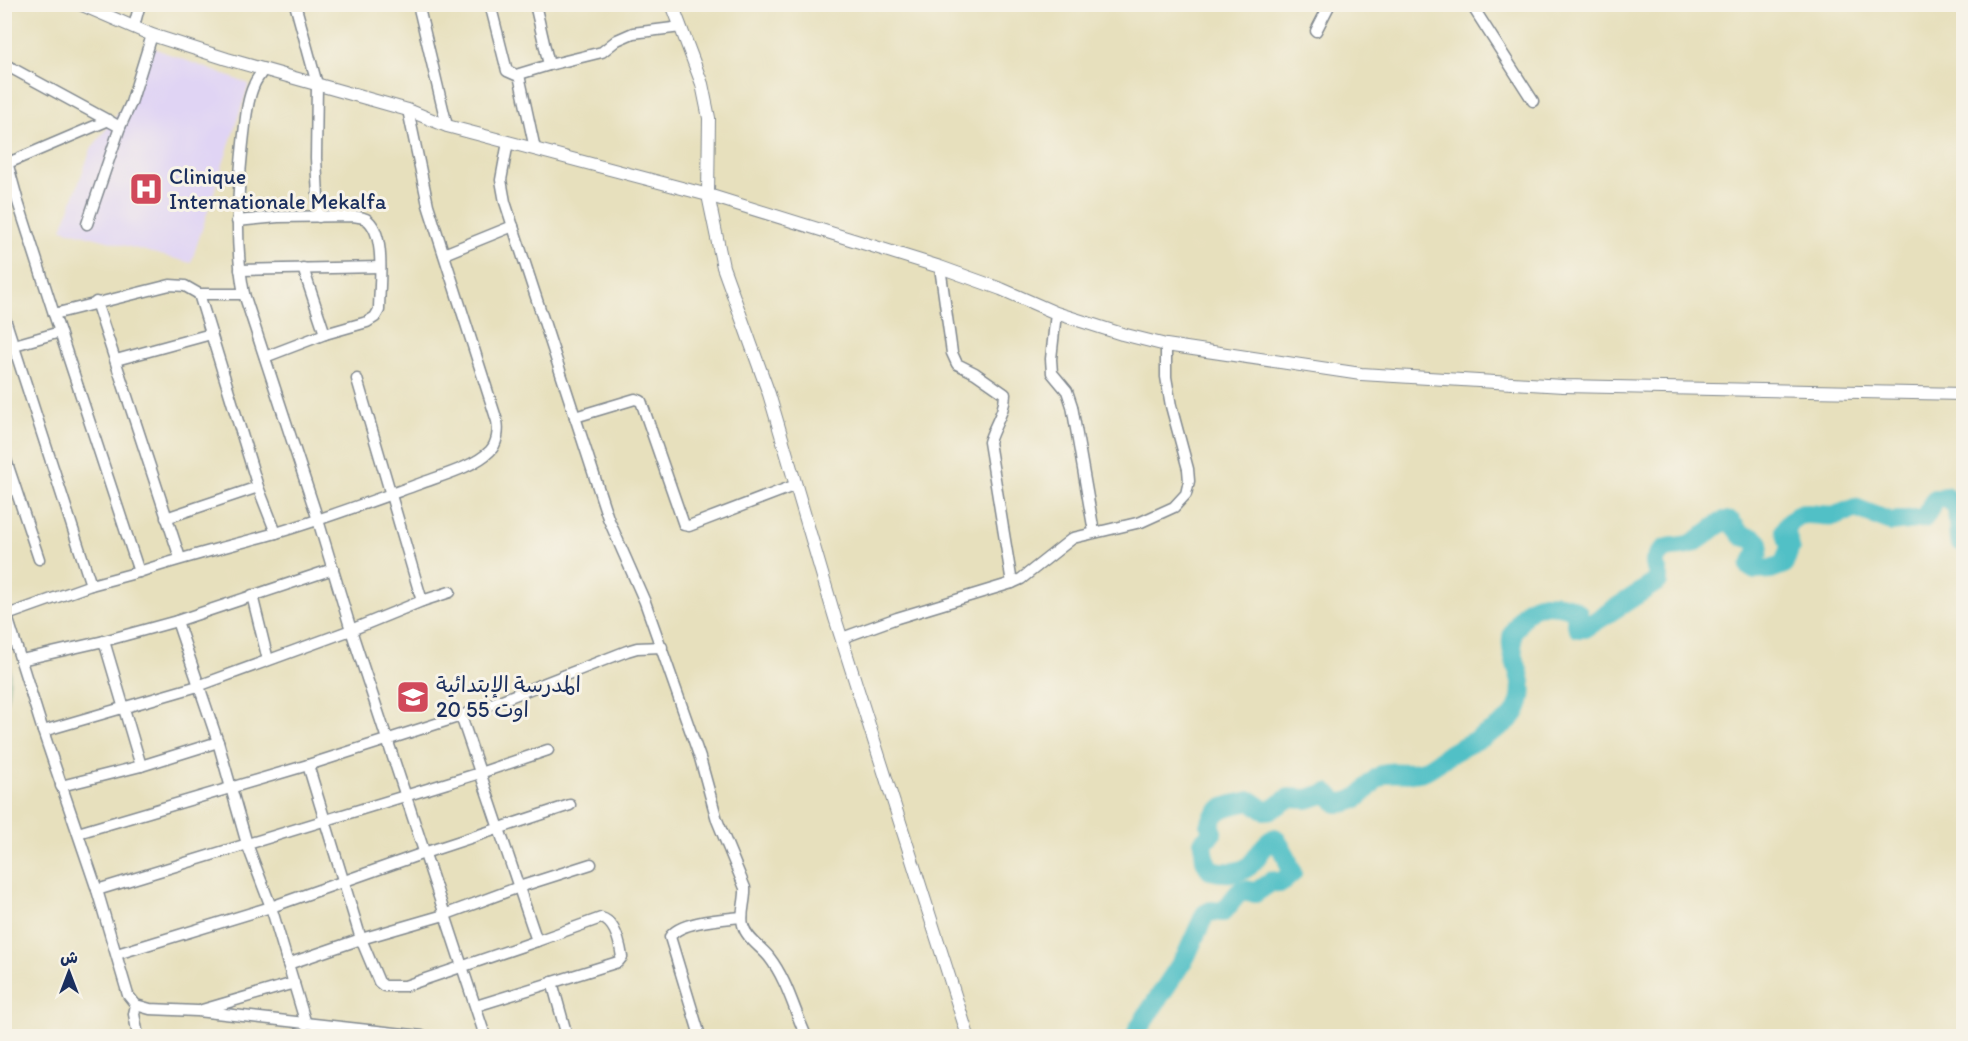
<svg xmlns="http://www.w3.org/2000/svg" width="1968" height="1041" viewBox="0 0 1968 1041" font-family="Itim,'Playpen Sans Arabic',sans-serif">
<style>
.built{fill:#e0d4f4}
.park{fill:#96d68d;stroke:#588276;stroke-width:1.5}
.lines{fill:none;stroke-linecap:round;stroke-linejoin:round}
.river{stroke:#51c0c6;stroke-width:20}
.minor-casing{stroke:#81888e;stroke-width:13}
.tertiary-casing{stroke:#81888e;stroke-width:14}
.minor{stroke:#fff;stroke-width:10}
.tertiary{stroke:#fff;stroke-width:12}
.labels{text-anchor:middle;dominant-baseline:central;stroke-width:6;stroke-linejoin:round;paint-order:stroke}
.poi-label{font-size:22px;fill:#1b2f5e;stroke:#f7f3e8;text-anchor:start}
</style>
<rect width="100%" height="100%" fill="#f7f3e8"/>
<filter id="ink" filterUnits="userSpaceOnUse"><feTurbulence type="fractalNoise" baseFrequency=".0167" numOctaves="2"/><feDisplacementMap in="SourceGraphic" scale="12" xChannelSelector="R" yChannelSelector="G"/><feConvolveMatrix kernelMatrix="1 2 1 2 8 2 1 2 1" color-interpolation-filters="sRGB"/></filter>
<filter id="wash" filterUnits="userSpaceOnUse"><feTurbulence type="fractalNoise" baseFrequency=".008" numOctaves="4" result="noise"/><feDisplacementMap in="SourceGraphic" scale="24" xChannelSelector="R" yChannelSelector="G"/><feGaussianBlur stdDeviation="1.35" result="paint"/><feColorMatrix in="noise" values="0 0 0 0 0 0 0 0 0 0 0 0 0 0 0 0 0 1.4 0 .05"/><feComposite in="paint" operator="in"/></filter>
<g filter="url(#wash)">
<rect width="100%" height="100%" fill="#e7e0bd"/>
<polygon class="built" points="148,46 249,84 191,263 62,229 91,149 130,98"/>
<path class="park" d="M5,642C12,665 11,685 5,708Z"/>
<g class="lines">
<path class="river" d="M1136,1036L1138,1029L1186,956L1205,914L1211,911L1223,912L1240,891L1243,892L1246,890L1255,893L1272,881L1281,883L1292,873L1286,856L1275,838C1263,844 1260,854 1252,863C1243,875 1222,873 1210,870L1205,860L1203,842L1213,832L1210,826C1214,805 1234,805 1251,801L1264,810L1272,809L1289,798L1307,799L1327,793L1337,803C1365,804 1369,778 1386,773C1398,771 1411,775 1423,771C1433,767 1441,759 1450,754C1466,744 1506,728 1515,713C1533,682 1509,664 1512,638C1512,633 1515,629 1518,625C1524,613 1529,606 1544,604C1556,604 1569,605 1578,613L1576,622L1579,628H1585L1658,581V573L1654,564C1661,542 1673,549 1688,545C1699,542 1713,527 1724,521L1731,522L1742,536L1755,539L1759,543L1758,553L1750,567L1755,570L1771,569L1784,564L1790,547L1785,530C1799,503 1814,519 1837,515C1843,514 1850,510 1855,508L1891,522L1924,518L1935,500L1945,497L1957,506L1959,541H1964"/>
</g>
</g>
<g filter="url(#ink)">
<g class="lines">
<g class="minor-casing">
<g id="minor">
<polyline points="295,4 317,84 316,158 319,217"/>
<polyline points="418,4 447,126"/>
<polyline points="490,4 507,71 516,75 549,65 602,52 617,40 633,33 681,27"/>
<polyline points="535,4 549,65"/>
<polyline points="1471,4 1533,101"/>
<polyline points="134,26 140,4"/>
<polyline points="1316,31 1330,4"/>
<polyline points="4,64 120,127 131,103 152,35"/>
<path d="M264,69C261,74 256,79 254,85C247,100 246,118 244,134C238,187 234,242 244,294L318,520L351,630L485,1036"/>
<polyline points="519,75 535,149"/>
<path d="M508,142L501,180L505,202L608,518L645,602L700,758L717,820L745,888C746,900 740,914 743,925C746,938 761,947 769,957C787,980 794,1010 806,1036"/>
<polyline points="4,151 18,202 54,314 170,285 185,286 199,294 244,294"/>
<polyline points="8,163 109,120"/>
<path d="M237,221L278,217L353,216C357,217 362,217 366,219C387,233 379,287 379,310L375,317L367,322L325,334L265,357"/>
<polyline points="87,224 120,127"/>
<polyline points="444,254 513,226"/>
<path d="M940,267L952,353L957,364L975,373L1005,394C1005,412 994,425 989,442L1012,583"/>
<polyline points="303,268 325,334"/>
<polyline points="240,270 380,267"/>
<polyline points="199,294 258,487 276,533"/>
<polyline points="96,302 180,558"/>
<polyline points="1056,313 1051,359 1052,373 1067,391 1072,406 1094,532"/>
<path d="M54,314L139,572C184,557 230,546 276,533C324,519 372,501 419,484C440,476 474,467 490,451C497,444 499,431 497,421L428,205L408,110"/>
<polyline points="4,316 91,585 7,615"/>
<polyline points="4,348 60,332"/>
<polyline points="116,360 211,334"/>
<polyline points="357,379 422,601"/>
<polyline points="575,417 635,399 641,401 684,525 689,526 796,485"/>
<polyline points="4,454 39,559"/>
<polyline points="166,518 258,487"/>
<polyline points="91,585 139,572"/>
<polyline points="252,595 268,660"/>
<polyline points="4,607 43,731 97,890 128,995 136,1005 150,1009 197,1011 422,1036"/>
<polyline points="842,638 897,618 1012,583 1021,579 1073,538 1141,522 1174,507 1186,494 1189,481 1188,469 1171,406 1166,377 1166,345"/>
<polyline points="104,641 177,621"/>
<polyline points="21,660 104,641 141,766"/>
<polyline points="43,731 198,686 351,630 422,601 450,592"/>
<polyline points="308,765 361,939 379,982 384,986 405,986 537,941 461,716"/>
<polyline points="61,786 141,766 218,742"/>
<polyline points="78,833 308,765 461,716 627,651 637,648 662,647"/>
<polyline points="97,890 480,773 548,750"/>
<polyline points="117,954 271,907 424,853 570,805"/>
<polyline points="288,964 361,939 444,915 519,887 591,864"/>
<polyline points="552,982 567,1036"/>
<polyline points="136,1005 134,1014 138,1036"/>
<path d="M476,1006L618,962L622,957C620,944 615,921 601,918L537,941"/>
<polyline points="202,1010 294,983"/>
<polyline points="306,1024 271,907 247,844 218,742 177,621 333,569"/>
<path d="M700,1036L670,937C680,921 725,919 742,917"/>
</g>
</g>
<g class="tertiary-casing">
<g id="tertiary">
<polyline points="80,4 152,35 227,59 408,110 447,126 708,195 723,267 769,394 835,618 968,1036"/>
<polyline points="672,4 702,84 709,118 708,195 940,267 1001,289 1056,313 1122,334 1166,345 1361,374 1563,386 1964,394"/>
</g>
</g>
<use href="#minor" class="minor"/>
<use href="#tertiary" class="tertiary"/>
</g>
</g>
<defs>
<g id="hospital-square" transform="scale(1.725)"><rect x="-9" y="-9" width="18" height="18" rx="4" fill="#d1495b" stroke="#f7f3e8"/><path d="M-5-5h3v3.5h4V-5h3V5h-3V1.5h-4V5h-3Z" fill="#fff"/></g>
<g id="school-square" transform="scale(1.725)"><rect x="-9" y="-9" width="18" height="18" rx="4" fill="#d1495b" stroke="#f7f3e8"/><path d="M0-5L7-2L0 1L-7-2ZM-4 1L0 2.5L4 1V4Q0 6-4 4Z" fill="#fff"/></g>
</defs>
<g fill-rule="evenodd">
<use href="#hospital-square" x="146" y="189"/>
<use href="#school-square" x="413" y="697"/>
</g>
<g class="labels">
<g class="poi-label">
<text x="169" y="176">Clinique<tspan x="169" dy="25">Internationale Mekalfa</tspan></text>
<text x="436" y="684">المدرسة الإبتدائية<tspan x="436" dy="25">20 اوت 55</tspan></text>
</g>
</g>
<rect width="1968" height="1041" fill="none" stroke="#f7f3e8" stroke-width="24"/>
<g transform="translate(69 972)" stroke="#f7f3e8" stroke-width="4.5" paint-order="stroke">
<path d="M0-4.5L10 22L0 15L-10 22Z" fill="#1b2f5e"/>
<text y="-9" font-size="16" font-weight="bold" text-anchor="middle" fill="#1b2f5e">ش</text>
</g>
</svg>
